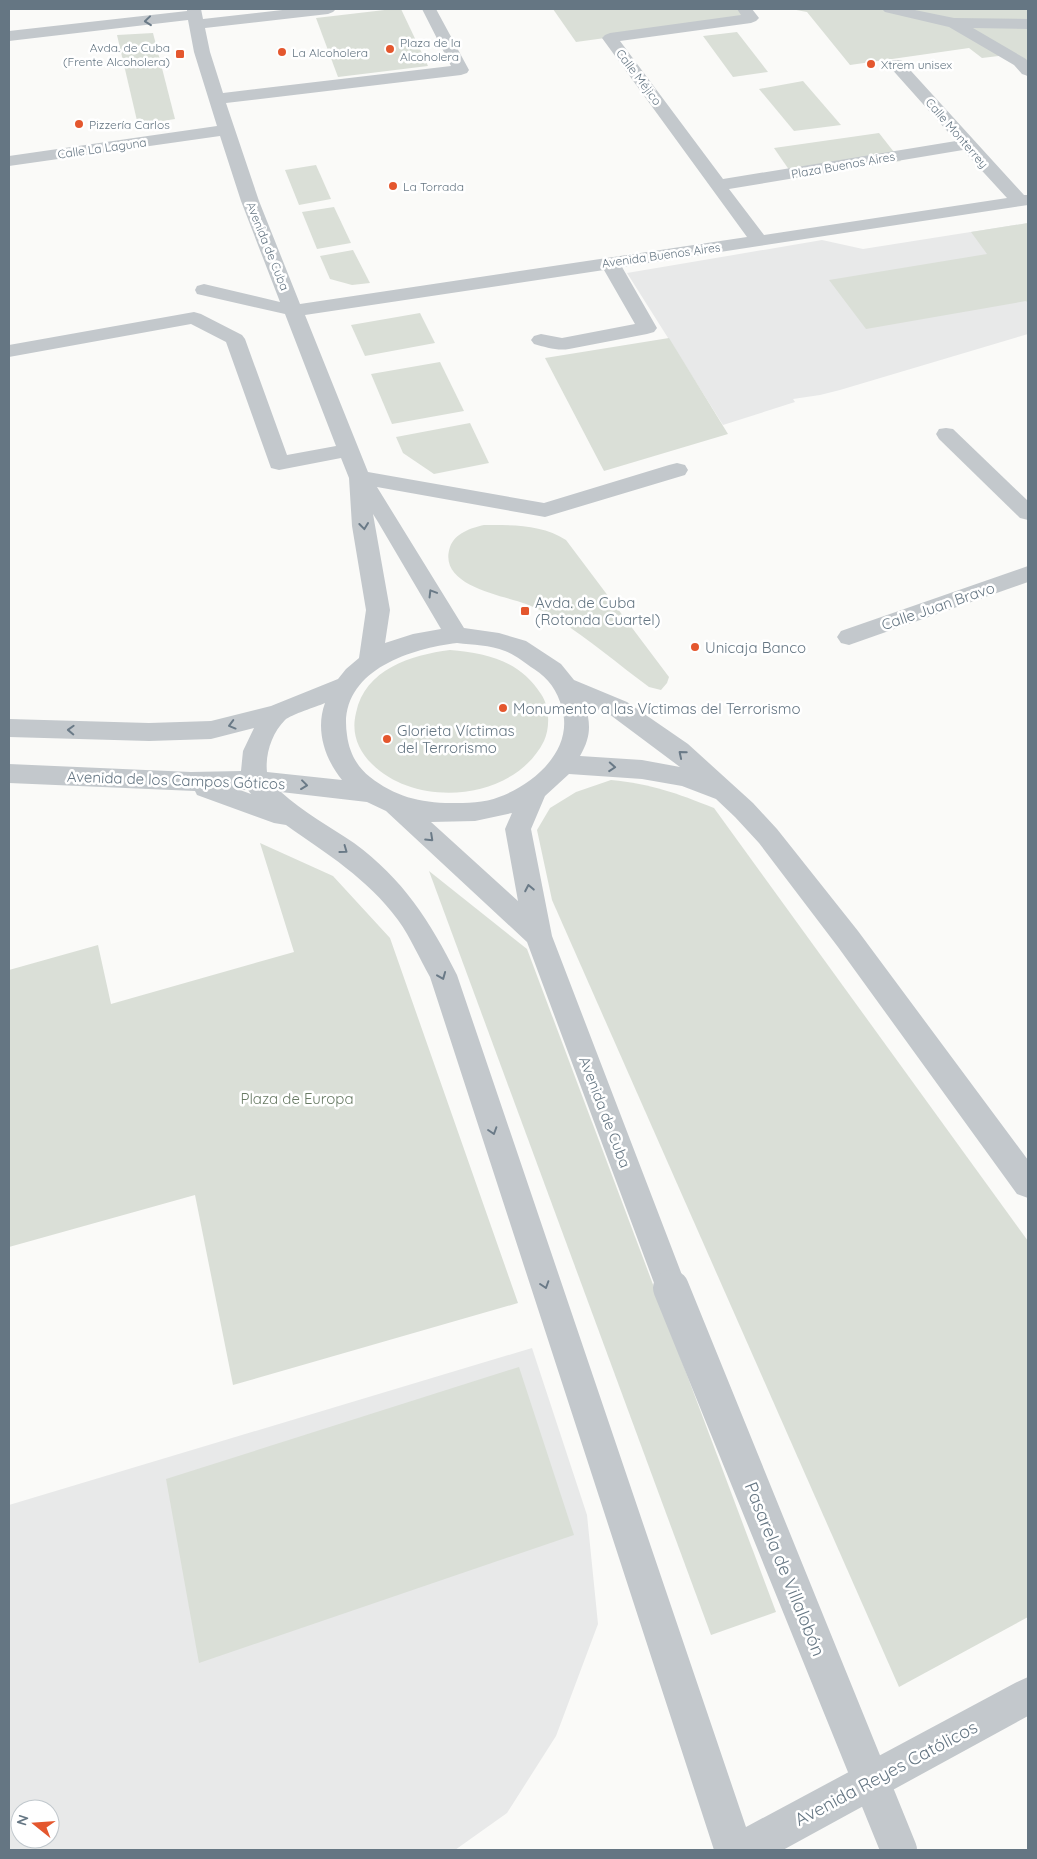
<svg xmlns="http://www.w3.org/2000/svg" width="1037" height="1859" viewBox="0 0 1037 1859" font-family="Quicksand,sans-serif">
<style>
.built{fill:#e8e9e9;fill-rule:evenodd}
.green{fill:#dadfd7}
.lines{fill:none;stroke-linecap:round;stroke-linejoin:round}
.minor{fill:#c3c8cc;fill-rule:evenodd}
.minor-bridge{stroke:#c3c8cc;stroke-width:36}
.oneway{stroke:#6a7a87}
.poi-dot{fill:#e4572e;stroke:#fff;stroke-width:2}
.labels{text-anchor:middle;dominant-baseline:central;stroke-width:5;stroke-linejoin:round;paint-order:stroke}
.far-poi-label{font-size:12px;fill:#657683;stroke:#fff;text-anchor:start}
.far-street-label{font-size:12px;fill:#657683;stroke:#fff}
.poi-label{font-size:15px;fill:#657683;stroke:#fff;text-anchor:start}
.street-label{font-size:15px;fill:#657683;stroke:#fff}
.park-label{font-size:15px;fill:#687a64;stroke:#fff}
.near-street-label{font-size:18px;fill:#657683;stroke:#fff}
</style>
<rect width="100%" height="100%" fill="#fafaf8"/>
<g class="built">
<polygon points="1028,223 1028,334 840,390 820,395 793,399 795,402 723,425 627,273 822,240 863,249"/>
<path d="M532,1348L587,1515L598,1624L556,1736L507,1813L455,1850H9V1505ZM20,1809H50V1839H20Z"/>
</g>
<g class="green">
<polygon points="393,9 401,9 428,66 338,77 316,18"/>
<polygon points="553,9 744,9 751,18 576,42"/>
<polygon points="791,9 1028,9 1028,77 1007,55 982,58 969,48 850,65 807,12"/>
<polygon points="737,32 768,72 733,77 703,36"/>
<polygon points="153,33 175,119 138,125 117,35"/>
<polygon points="803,81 841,125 794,131 759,89"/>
<polygon points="879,133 901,161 794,177 774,148"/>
<polygon points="316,165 331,199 299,205 285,170"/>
<polygon points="334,207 351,243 317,249 302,212"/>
<polygon points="1028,223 1028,303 1026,301 866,329 829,280 987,254 971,232"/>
<polygon points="353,250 370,283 352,285 330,279 320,256"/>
<polygon points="420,313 435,343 365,356 351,325"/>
<polygon points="669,338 728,434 604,471 545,358"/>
<polygon points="440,362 464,411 392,424 371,374"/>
<polygon points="470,423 489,463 434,474 403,453 396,437"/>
<path d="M484,525C511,525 542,524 566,540L669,677L667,683L661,690L649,687C619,665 589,639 557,619C548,613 536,608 526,604C502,595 437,586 450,547C455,533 471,528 484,525Z"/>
<path d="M450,650C487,653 520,661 541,694C550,707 550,728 544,741C514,801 417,809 372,764C358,750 351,733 356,713C365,669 411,655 450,650Z"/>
<path d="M611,780C652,784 676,793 714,808L1028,1241V1617L899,1687L552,900L537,830L550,808L576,792Z"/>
<polygon points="260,843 333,876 390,938 518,1303 233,1385 195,1195 9,1247 9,970 98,945 111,1004 294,952"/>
<polygon points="429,871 527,949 776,1612 711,1635"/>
<polygon points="519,1367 574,1535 199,1663 166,1479"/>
</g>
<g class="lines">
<g class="minor">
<path d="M187,9H201L203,19L291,9H336L333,12L328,14L205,28L210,52L223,93L451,66L422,9H436L469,70L467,73L461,75L226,103L259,201L300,304L747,237L602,38L605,35L610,33L741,15L737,9H752L759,18L756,21L751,23L620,41L723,179L956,141L889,66L887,63L889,60H901L1024,195H1028V205L622,267L657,328L654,332L647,334L569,349C557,351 545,347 534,344L531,340L534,336L541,334L562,338L635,324L604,270L305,315L368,472L544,503L669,465L677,463L685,465L688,470L685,475L545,517L377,487L464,628L499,633L526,641L561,664L574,680L627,702L688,744L753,803L777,829L858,931L1028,1160V1198L1017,1194L838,947L759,843L735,817L716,799L682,786L642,779L569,774L545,796L531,829L552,936L687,1288L682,1299L671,1303L660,1299L527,942L386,811L367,802L281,792C303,812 329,826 354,843C403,879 430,921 457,975L746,1827L1015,1683L1028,1677V1716L783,1850H714L430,977C419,958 411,938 398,920C367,878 327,854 286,825L274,823L197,795L195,791L9,783V764L191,772L241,771L243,751L254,728L211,739L149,741L9,737V719L149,723L211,721L271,706L338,679L346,669L359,658L366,610L352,526L349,478L341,458L279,470L271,468L226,342L191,324L9,357V345L194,312L201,314L242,335L245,339L287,455L336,446L285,314L197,294L195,290L197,286L204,284L280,302L241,201L220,136L9,166V156L217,126L194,52L188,20L9,41V31L187,11ZM963,150L1007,198L764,235L729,189ZM373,514L378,522L441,629L413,634L385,643L390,610ZM457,643C473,645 490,645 505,651C516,655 525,663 534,669C549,679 557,690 562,708C574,749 535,784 499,797C485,803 466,803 451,803C420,803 394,796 370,777C357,767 349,752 347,735C337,672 408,649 457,643ZM325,703C315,730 325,759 342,780L267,772C265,754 272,733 285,720C292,714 316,707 325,703ZM585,704L609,714L680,767L642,760L580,756C591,737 591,725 585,704ZM240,790H248L251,794ZM512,813L505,829L518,901L431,822L475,821Z"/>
<polygon points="882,9 910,9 954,18 1028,19 1028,29 973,28 1026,59 1028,62 1028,76 1022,74 1014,65 949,27 885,12"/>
<polygon points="946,428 953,429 1028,501 1028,520 1020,518 939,439 936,434 939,429"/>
<polygon points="1028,566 1028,582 849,645 841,643 837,637 841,631"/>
</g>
<polyline class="minor-bridge" points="671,1288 899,1850"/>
</g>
<defs><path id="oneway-chevron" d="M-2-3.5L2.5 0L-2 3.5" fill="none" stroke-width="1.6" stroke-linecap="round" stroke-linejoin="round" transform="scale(1.25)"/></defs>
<g class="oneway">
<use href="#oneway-chevron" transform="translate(148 21) rotate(174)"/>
<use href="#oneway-chevron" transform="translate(364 526) rotate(83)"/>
<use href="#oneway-chevron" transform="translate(432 593) rotate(-121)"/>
<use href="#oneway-chevron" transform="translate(232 725) rotate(165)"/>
<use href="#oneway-chevron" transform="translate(71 730) rotate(-178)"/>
<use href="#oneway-chevron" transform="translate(682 754) rotate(-140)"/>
<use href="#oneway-chevron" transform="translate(612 767) rotate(4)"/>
<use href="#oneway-chevron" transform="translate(304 785) rotate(7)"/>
<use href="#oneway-chevron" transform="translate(430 838) rotate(43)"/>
<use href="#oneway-chevron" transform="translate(344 850) rotate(36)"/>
<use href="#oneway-chevron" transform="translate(529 888) rotate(-101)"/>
<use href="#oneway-chevron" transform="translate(442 976) rotate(68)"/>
<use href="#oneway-chevron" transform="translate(493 1131) rotate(72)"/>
<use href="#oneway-chevron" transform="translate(545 1285) rotate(72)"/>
</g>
<g class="poi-dot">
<circle cx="390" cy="49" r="5"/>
<circle cx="282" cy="52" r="5"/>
<rect x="175" y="49" width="10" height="10" rx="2.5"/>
<circle cx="871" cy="64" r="5"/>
<circle cx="79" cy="124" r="5"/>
<circle cx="393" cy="186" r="5"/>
<rect x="520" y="606" width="10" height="10" rx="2.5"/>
<circle cx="695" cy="647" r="5"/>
<circle cx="503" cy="708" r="5"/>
<circle cx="387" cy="739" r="5"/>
</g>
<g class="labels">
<g class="far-poi-label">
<text x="400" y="42">Plaza de la<tspan x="400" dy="14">Alcoholera</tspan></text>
<text x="170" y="47" text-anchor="end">Avda. de Cuba<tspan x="170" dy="14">(Frente Alcoholera)</tspan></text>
<text x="292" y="52">La Alcoholera</text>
<text x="881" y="64">Xtrem unisex</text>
<text x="89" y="124">Pizzería Carlos</text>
<text x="403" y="186">La Torrada</text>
</g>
<g class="far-street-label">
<text transform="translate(639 77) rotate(53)">Calle Méjico</text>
<text transform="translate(957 133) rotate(49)">Calle Monterrey</text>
<text transform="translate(102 148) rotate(-8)">Calle La Laguna</text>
<text transform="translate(843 165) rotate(-10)">Plaza Buenos Aires</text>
<text transform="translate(268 246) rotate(68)">Avenida de Cuba</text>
<text transform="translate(661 255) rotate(-8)">Avenida Buenos Aires</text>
</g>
<g class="poi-label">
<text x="535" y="602">Avda. de Cuba<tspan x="535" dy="17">(Rotonda Cuartel)</tspan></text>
<text x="705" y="647">Unicaja Banco</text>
<text x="513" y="708">Monumento a las Víctimas del Terrorismo</text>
<text x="397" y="730">Glorieta Víctimas<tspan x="397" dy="17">del Terrorismo</tspan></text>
</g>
<g class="street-label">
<text transform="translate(938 606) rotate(-19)">Calle Juan Bravo</text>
<text transform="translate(176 780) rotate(2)">Avenida de los Campos Góticos</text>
<text transform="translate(605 1112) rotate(69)">Avenida de Cuba</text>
</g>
<g class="park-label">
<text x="297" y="1098">Plaza de Europa</text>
</g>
<g class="near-street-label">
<text transform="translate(785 1569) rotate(68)">Pasarela de Villalobón</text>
<text transform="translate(886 1773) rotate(-28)">Avenida Reyes Católicos</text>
</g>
</g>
<rect width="1037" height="1859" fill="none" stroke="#657683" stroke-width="20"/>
<g transform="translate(35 1824) rotate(287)"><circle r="24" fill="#ffffff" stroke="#c1c8cd"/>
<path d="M0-4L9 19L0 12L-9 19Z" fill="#e4572e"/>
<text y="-8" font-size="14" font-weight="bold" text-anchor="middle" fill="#657683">N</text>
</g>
</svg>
